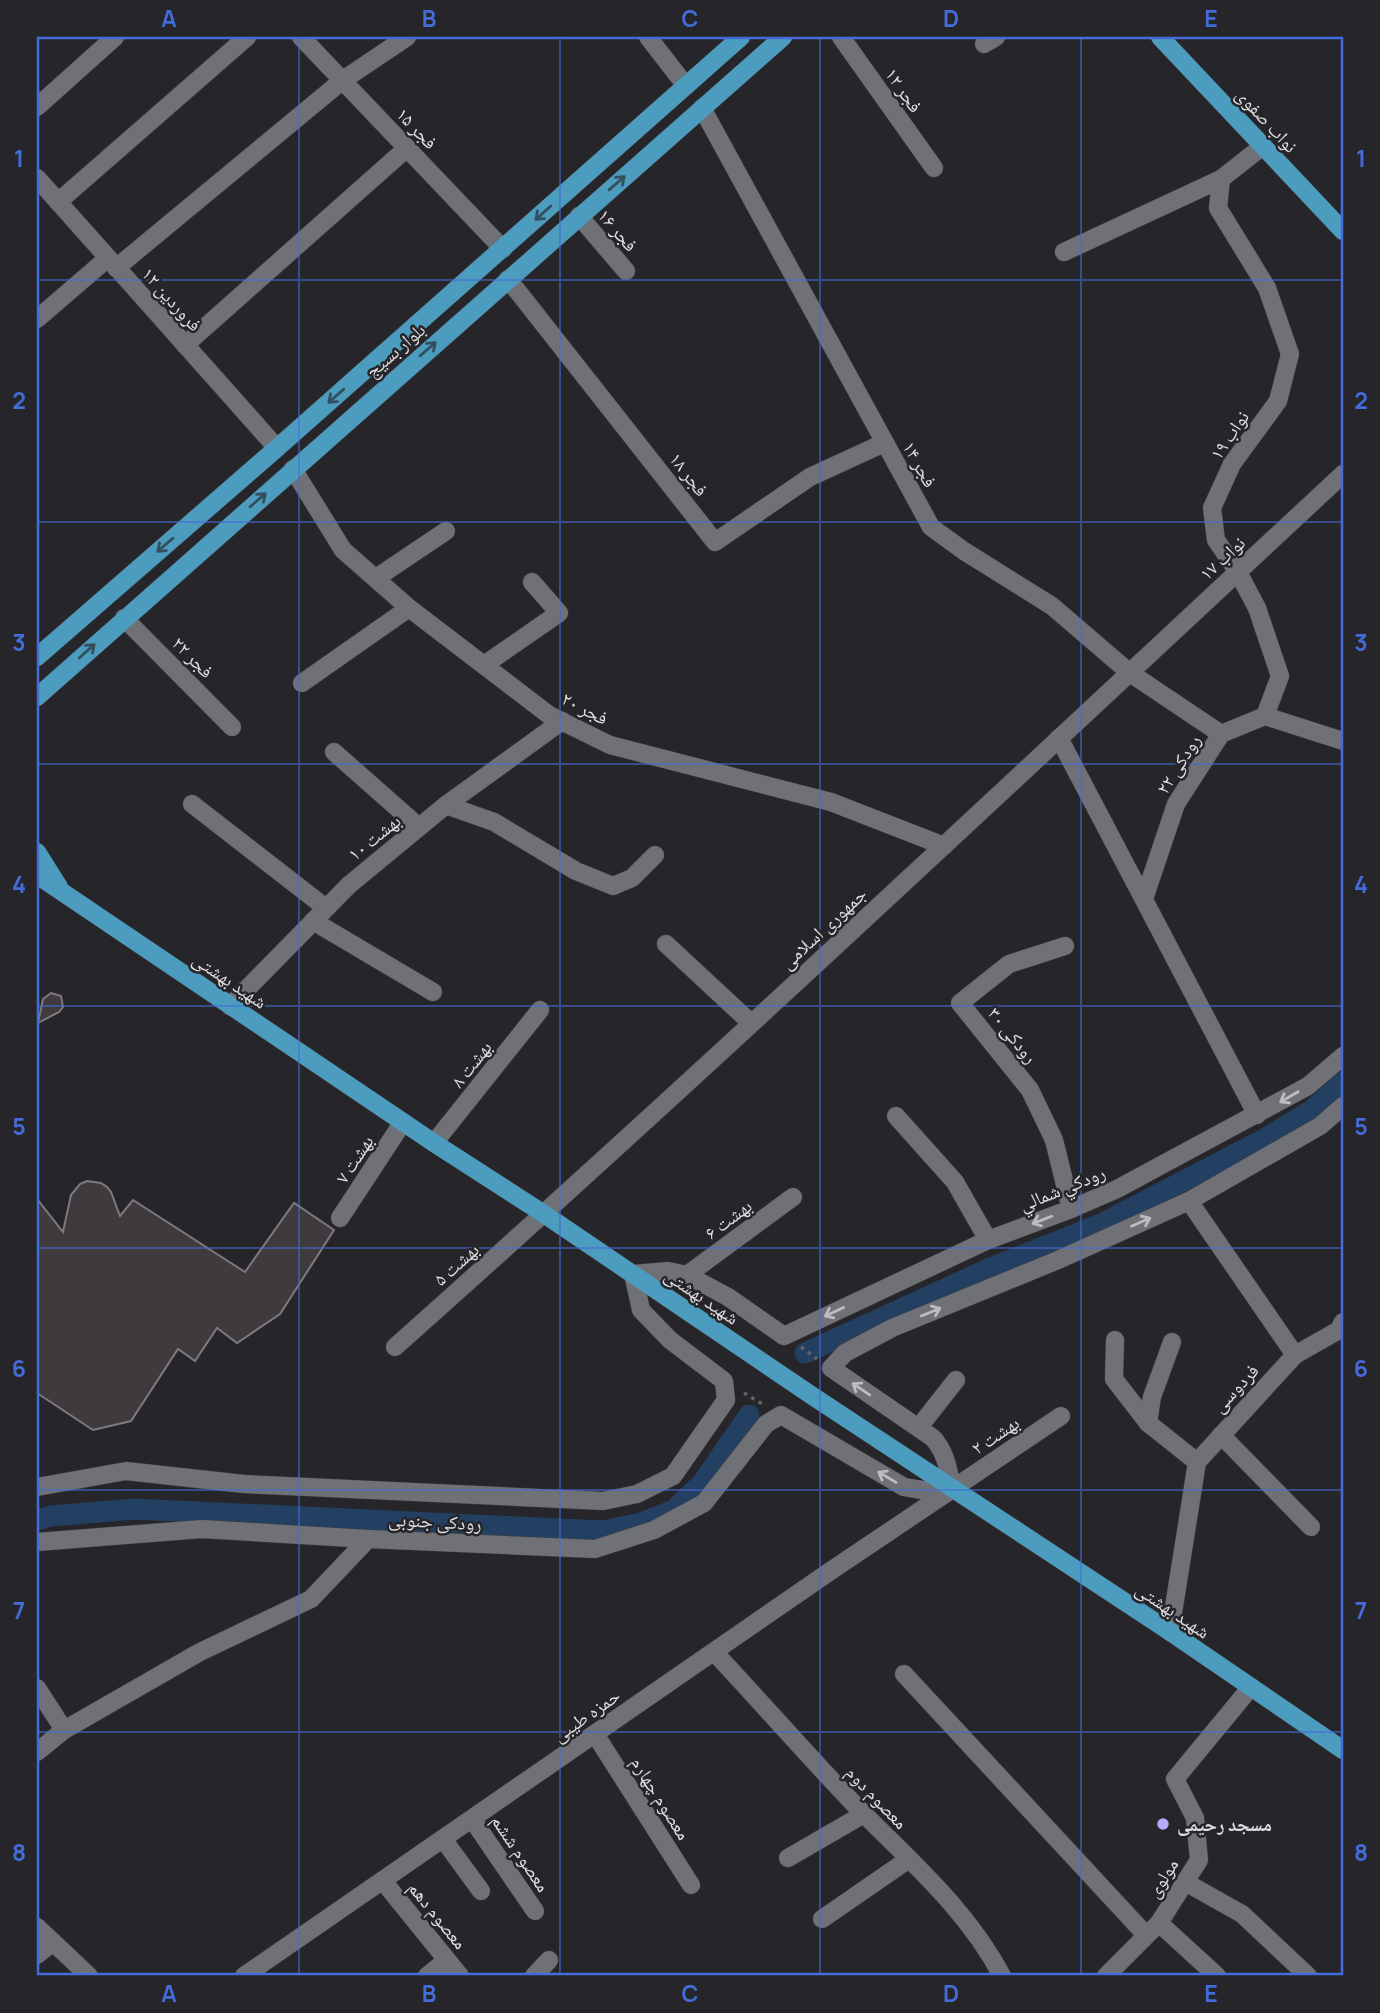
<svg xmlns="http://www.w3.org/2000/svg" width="1380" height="2013" viewBox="0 0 1380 2013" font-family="Manrope,'Noto Naskh Arabic',sans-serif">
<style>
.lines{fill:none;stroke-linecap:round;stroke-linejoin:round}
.canal{stroke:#234062;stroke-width:21}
.building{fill:#3e3a3d;stroke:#7e797d;stroke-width:2}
.minor-casing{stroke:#414144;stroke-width:19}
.major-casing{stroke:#414144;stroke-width:19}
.path{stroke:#636367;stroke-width:3.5;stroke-dasharray:3.5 5;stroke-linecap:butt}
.minor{stroke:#707176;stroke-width:18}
.major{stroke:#4c9cbf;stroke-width:18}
.oneway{stroke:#334f5e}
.oneway2{stroke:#bdbdc1}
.grid{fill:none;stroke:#446bda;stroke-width:2;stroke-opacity:0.55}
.poi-dot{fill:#b4acf9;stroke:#26262a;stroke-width:2.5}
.labels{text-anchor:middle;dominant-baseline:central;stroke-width:5;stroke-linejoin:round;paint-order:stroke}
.street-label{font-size:19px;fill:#dedee1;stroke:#26262a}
.poi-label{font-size:19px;font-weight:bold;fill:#dedee1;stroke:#26262a;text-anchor:start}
.neatline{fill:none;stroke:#446bda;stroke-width:2.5}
.grid-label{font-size:23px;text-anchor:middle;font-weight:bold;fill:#446bda}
</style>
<rect width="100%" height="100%" fill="#26262a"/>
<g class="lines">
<g class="canal">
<polyline points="805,1353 988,1269 1101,1224 1266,1138 1312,1110 1343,1082"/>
<polyline points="37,1520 51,1516 134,1509 603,1531 641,1523 674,1510 703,1482 749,1415"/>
</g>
</g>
<g class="building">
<polygon points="51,993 61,996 63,1007 59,1012 38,1023 43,999"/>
<polygon points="87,1181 101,1183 107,1187 111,1192 120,1216 133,1200 245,1272 294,1203 334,1230 280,1314 237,1343 217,1328 195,1361 178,1349 131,1421 93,1430 37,1393 37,1199 63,1232 71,1195 80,1184"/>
</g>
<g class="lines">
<g class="minor-casing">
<g id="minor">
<polyline points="301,37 503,249"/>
<polyline points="648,37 686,86"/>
<polyline points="841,37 934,168"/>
<polyline points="984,44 996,37"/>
<polyline points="37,107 115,37"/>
<polyline points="702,108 931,527 964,551 1052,606 1130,673 1221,734"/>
<polyline points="1263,146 1221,179 1218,208 1267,288 1290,354 1278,401 1232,464 1212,508 1216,540 1238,572 1257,608 1280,676 1265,716"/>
<polyline points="37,178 277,448"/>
<polyline points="58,202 247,37"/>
<polyline points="579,216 626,271"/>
<polyline points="1064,252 1221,179"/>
<polyline points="116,268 343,80 407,37"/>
<polyline points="508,279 715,542 810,477 884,443"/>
<polyline points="37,319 108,258"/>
<polyline points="185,345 407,148"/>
<polyline points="293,469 343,550 409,608 549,715 610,745 831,802 944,846"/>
<polyline points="376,578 446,531"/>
<polyline points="124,618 232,727"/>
<polyline points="484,665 559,613 532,582"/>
<polyline points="302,683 409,608"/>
<polyline points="1059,738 1257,1115"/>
<polyline points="334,752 419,827"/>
<polyline points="192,804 326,908"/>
<polyline points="446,805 494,822 576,871 613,886 632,878 655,855"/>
<polyline points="1144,899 1176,804 1221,734 1265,716 1343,741"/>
<polyline points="313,921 433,992"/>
<polyline points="666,944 751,1023"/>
<polyline points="1065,946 1009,964 960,1003 1030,1090 1054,1140 1071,1209"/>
<polyline points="230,1006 349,885 446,805 562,721"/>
<polyline points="896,1116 955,1182 988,1240"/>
<polyline points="434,1143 540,1010"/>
<polyline points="340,1218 403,1122"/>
<polyline points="687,1275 793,1197"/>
<polyline points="1115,1340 1114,1379 1148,1423"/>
<polyline points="1172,1342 1152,1397 1148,1423 1197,1462"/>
<path d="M395,1347C716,1061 1029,766 1343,474"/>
<polyline points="1295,1355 1339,1330 1343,1322"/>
<polyline points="919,1427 956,1380"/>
<polyline points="1221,1435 1311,1527"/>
<polyline points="37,1487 126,1471 244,1484 603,1501 637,1494 673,1476 726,1400 724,1381 670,1340 641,1310 633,1274 668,1271 687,1275 728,1297 784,1336 988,1240 1071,1209 1117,1189 1308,1086 1343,1056"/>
<path d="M952,1488C948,1468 946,1453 933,1438L831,1368L845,1353L892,1328L1058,1260L1189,1201L1320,1126L1343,1106"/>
<polyline points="37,1542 202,1529 368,1539 595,1549 654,1530 704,1503 766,1424 781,1415 904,1487 922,1490 952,1488"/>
<polyline points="1170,1632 1197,1462 1295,1355 1189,1201"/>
<path d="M714,1652C762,1703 808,1756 856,1806C908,1859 967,1909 1002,1976"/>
<polyline points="904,1674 1146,1935"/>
<polyline points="37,1688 64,1730"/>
<polyline points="595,1734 691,1885"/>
<polyline points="37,1752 64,1730 200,1652 311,1599 368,1539"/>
<polyline points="472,1819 535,1911"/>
<polyline points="443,1839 481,1891"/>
<polyline points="788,1858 864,1814"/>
<polyline points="383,1881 460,1976"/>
<polyline points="1185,1882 1242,1914 1308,1976"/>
<polyline points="822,1919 909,1859"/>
<polyline points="1159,1923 1217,1976"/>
<polyline points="37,1927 89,1976"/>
<polyline points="37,1955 53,1942"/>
<polyline points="244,1976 829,1572 1061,1416"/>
<polyline points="427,1976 447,1960"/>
<polyline points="534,1976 549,1960"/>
<polyline points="1106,1976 1159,1923 1199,1860 1195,1818 1175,1779 1251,1687"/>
</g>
</g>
<g class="major-casing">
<g id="major">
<polyline points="1160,37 1343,231"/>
<polyline points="37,657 277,448 741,37"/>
<polyline points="37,697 783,37"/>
<polyline points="37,852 59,887"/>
<polyline points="37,875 434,1143 544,1214 814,1397 1169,1631 1343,1750"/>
</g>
</g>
<g class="path">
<polyline points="801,1347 817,1359"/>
<polyline points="744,1393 764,1405"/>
</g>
<use href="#minor" class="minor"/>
<use href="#major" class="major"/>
</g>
<defs><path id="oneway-shaft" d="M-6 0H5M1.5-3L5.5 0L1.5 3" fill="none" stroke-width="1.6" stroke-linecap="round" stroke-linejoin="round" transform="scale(1.75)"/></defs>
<g class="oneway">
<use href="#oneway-shaft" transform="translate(617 183) rotate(-41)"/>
<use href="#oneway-shaft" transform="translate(543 213) rotate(138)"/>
<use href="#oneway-shaft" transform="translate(428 349) rotate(-41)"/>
<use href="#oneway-shaft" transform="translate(336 396) rotate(139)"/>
<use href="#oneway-shaft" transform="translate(258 500) rotate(-41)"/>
<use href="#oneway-shaft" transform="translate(165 545) rotate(139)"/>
<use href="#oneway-shaft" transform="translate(87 651) rotate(-42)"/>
</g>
<g class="oneway2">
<use href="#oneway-shaft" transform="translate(1289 1097) rotate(150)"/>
<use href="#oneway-shaft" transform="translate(1042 1220) rotate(159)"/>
<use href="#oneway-shaft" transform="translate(1141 1222) rotate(-24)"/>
<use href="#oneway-shaft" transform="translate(834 1312) rotate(155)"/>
<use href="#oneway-shaft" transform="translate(931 1312) rotate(-22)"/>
<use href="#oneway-shaft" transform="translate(861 1389) rotate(-146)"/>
<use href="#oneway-shaft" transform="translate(887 1477) rotate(-149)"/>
</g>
<path class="grid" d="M299,37V1976M560,37V1976M820,37V1976M1081,37V1976M37,280H1343M37,522H1343M37,764H1343M37,1006H1343M37,1248H1343M37,1490H1343M37,1732H1343"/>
<circle class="poi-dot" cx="1163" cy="1824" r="7"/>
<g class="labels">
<g class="street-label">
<text transform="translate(904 90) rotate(55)">فجر ۱۲</text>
<text transform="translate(1267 120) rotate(47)">نواب صفوی</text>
<text transform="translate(417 128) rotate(46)">فجر ۱۵</text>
<text transform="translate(618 230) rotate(49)">فجر ۱۶</text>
<text transform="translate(172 299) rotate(48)">۱۲ فروردین</text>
<text transform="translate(395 350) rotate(-41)">بلوار بسیج</text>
<text transform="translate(1229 435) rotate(-56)">نواب ۱۹</text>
<text transform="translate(920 464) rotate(61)">فجر ۱۴</text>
<text transform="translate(689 474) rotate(52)">فجر ۱۸</text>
<text transform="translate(1222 558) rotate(-43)">نواب ۱۷</text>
<text transform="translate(193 657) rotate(45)">فجر ۲۲</text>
<text transform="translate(585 708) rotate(27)">فجر ۲۰</text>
<text transform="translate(1178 764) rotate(-58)">رودکی ۲۲</text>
<text transform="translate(374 837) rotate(-39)">بهشت ۱۰</text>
<text transform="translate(823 928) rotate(-43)">جمهوری اسلامی</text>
<text transform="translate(230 980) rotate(34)">شهید بهشتی</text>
<text transform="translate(1013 1035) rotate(51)">رودکی ۳۰</text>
<text transform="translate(471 1064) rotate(-52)">بهشت ۸</text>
<text transform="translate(354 1159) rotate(-57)">بهشت ۷</text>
<text transform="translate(1062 1188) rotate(-22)">رودکي شمالي</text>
<text transform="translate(728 1219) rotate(-37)">بهشت ۶</text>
<text transform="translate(456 1264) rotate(-42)">بهشت ۵</text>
<text transform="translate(702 1296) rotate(34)">شهید بهشتی</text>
<text transform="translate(1235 1388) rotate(-47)">فردوسی</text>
<text transform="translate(995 1435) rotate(-34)">بهشت ۲</text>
<text transform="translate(435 1521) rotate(3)">رودکی جنوبی</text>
<text transform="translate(1173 1610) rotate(34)">شهید بهشتی</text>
<text transform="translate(586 1715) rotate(-35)">حمزه طیبی</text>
<text transform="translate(877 1797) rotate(46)">معصوم دوم</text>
<text transform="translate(661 1798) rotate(58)">معصوم چهارم</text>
<text transform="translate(521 1853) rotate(56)">معصوم ششم</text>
<text transform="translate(1162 1878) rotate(-58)">مولوی</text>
<text transform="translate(438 1915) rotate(51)">معصوم دهم</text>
</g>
<g class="poi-label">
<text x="1177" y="1824">مسجد رحیمی</text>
</g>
</g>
<rect width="1380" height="2013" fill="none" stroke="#26262a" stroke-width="77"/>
<rect x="38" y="38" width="1304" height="1936" class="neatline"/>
<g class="grid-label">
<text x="169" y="27">A</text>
<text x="429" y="27">B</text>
<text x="690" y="27">C</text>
<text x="951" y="27">D</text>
<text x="1211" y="27">E</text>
<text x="19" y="167">1</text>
<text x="1361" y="167">1</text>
<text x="19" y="409">2</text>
<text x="1361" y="409">2</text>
<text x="19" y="651">3</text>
<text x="1361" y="651">3</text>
<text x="19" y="893">4</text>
<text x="1361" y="893">4</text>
<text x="19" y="1135">5</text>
<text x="1361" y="1135">5</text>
<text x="19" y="1377">6</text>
<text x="1361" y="1377">6</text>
<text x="19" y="1619">7</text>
<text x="1361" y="1619">7</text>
<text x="19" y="1861">8</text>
<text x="1361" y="1861">8</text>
<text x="169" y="2002">A</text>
<text x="429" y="2002">B</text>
<text x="690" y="2002">C</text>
<text x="951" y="2002">D</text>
<text x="1211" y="2002">E</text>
</g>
</svg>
